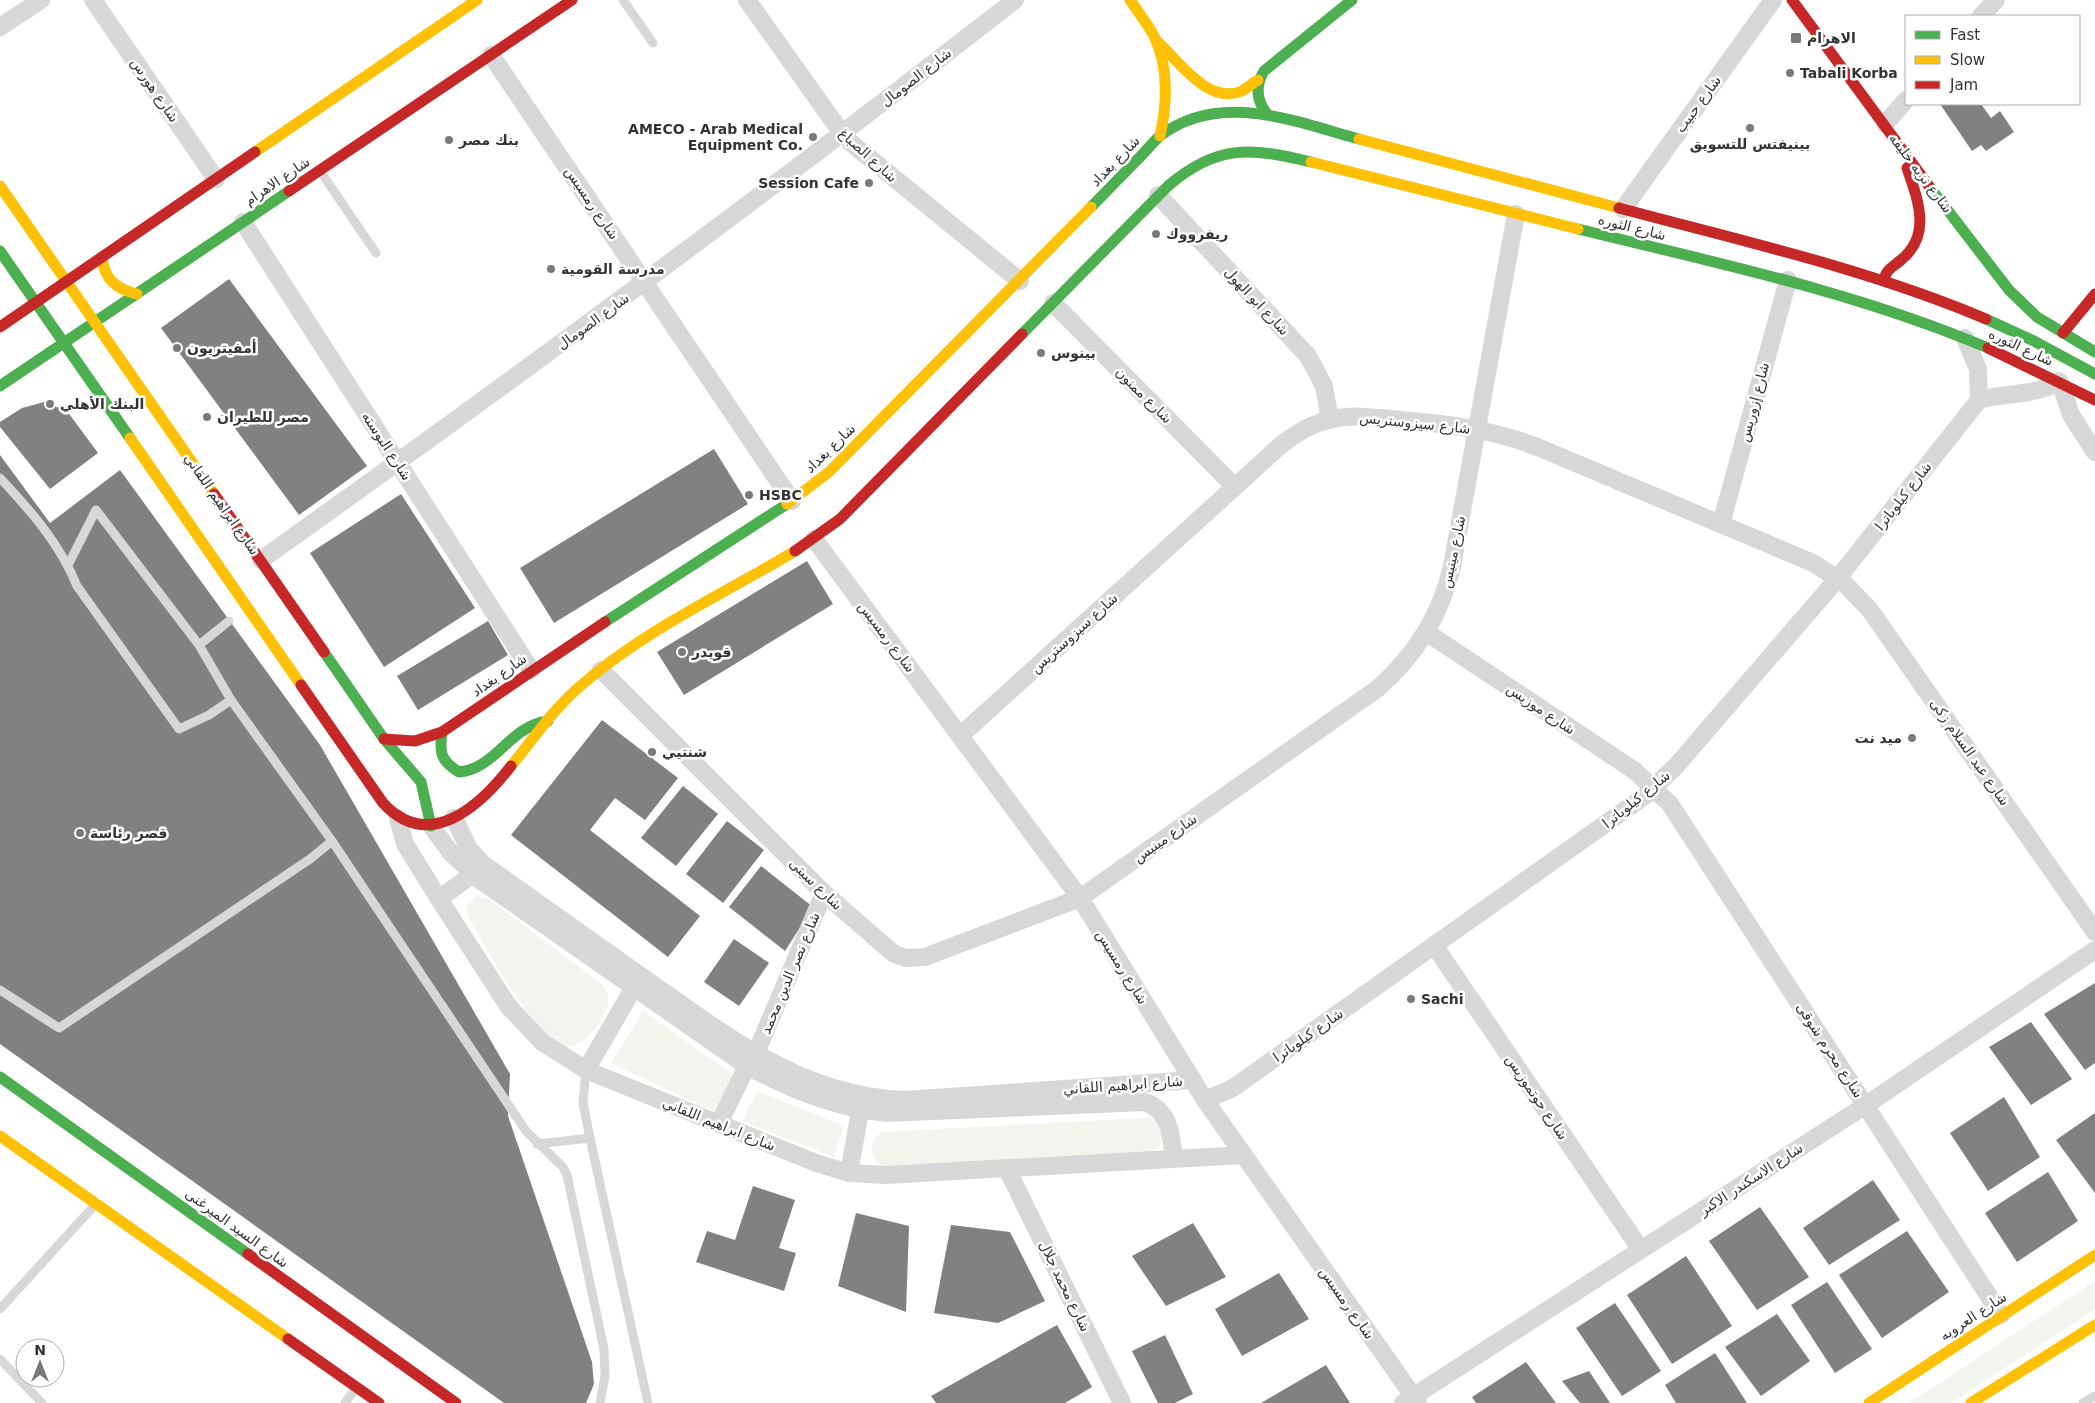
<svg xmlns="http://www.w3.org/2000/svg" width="2095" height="1403" viewBox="0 0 2095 1403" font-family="'DejaVu Sans',Vazirmatn,sans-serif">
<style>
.green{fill:#f1f5ed}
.building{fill:#818181}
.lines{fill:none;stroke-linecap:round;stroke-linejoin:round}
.lane{stroke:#d7d7d7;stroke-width:9}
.street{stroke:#d7d7d7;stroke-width:18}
.fast{stroke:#4caf50;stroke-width:11}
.slow{stroke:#ffc107;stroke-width:11}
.jam{stroke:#c62828;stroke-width:11}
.poi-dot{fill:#7a7a7a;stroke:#fff;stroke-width:2}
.labels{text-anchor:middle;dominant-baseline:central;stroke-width:5;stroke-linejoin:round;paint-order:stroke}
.poi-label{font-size:14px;font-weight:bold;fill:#333;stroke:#fff;text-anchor:start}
.street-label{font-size:14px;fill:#333;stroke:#fff}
</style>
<rect width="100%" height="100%" fill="#fff"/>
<g class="green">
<path d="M476,896L489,899L603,985C606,990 609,996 608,1003C605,1020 579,1057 558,1044C525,1022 489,951 467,916V904Z"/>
<polygon points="643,1011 735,1076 713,1111 611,1063"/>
<polygon points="757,1091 844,1126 834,1157 742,1121"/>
<path d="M1146,1118L1157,1121L1164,1137L1159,1148L1149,1153L883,1166C868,1158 867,1140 883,1132Z"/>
<polygon points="2095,1281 2095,1309 1951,1403 1909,1403"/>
</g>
<g class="building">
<polygon points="1940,104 1981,104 1991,118 2000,111 2014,132 1986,151 1981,145 1972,151"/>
<polygon points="229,279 367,466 299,515 161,328"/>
<polygon points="44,402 67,411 98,453 50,489 0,427 0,422 22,408"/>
<polygon points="714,449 748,504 554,623 520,568"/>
<polygon points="0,455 50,523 120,470 320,745 510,1074 508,1116 592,1362 594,1384 586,1403 504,1403 0,1044"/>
<polygon points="401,494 475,608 384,667 310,553"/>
<polygon points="807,561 833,604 684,695 657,652"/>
<polygon points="488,621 508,655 418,710 397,676"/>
<polygon points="602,720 678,778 645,820 615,798 590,830 700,916 668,957 511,835"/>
<polygon points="683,786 718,814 676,866 641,838"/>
<polygon points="727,821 764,850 723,903 686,874"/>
<polygon points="761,866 813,907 785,951 729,907"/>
<polygon points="734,939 769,963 739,1006 704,982"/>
<polygon points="2095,983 2095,1063 2085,1070 2044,1014"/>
<polygon points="2031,1022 2072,1079 2031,1105 1989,1047"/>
<polygon points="2004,1097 2040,1157 1988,1191 1950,1133"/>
<polygon points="2095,1113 2095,1193 2056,1140"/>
<polygon points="2048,1172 2078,1221 2017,1262 1985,1213"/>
<polygon points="1873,1180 1900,1220 1829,1265 1803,1228"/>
<polygon points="753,1186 795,1200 779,1248 796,1253 784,1291 696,1262 707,1231 735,1240"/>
<polygon points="1760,1207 1809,1277 1757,1310 1709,1241"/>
<polygon points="856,1213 909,1226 906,1312 838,1286"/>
<polygon points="1193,1223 1226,1277 1166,1306 1132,1256"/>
<polygon points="951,1225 1010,1232 1045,1301 998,1323 934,1313"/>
<polygon points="1907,1231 1949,1292 1882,1338 1839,1275"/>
<polygon points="1686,1256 1732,1326 1672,1364 1627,1295"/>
<polygon points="1279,1273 1309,1319 1242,1356 1215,1309"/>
<polygon points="1827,1282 1872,1349 1835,1373 1791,1305"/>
<polygon points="1615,1303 1661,1371 1622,1396 1576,1328"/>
<polygon points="1777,1314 1810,1361 1761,1396 1725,1347"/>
<polygon points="1057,1325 1092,1387 1065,1403 936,1403 931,1396"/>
<polygon points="1165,1335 1193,1394 1175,1403 1158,1403 1132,1351"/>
<polygon points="1715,1353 1747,1403 1676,1403 1665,1385"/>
<polygon points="1526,1362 1556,1403 1476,1403 1472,1397"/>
<polygon points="1326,1365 1350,1403 1261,1403"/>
<polygon points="1589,1371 1610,1403 1580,1403 1562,1381"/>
</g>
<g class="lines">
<g class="lane">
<polyline points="623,0 653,43"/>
<polyline points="320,171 376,253"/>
<path d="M0,478C31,511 60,544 77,586L179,729L209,715L231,700L332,841L310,859L59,1028L0,990"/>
<polyline points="68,565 96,510 199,645 229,621"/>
<polyline points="199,645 231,700"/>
<polyline points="332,841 526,1131 563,1167 567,1175 604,1349 605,1376 600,1403"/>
<polyline points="586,1070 583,1103 590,1138 648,1403"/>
<polyline points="537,1144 590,1138"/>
<polyline points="0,1309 93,1207"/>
<polyline points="0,1359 42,1403"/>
<polyline points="345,1403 355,1389"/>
<polyline points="2083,1403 2095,1396"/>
</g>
<g class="street">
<polyline points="93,0 216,179"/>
<polyline points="747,0 831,118 850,142 1020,281"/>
<polyline points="1981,16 1996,0"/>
<polyline points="0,27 41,0"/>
<polyline points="491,55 792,501"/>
<polyline points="1885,124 1906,100"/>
<polyline points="1158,195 1308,356 1324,386 1330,420"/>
<polyline points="1623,209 1773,0"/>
<polyline points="243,222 531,670"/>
<polyline points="1053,303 1235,487"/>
<polyline points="1965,338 1978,369 1979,400"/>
<polyline points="2060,382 2071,415 2095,452"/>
<polyline points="1721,524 1788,280"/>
<polyline points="814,539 1080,898 1205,1100 1418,1403"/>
<path d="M261,560C516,378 768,193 1015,0"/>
<polyline points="1426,632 1635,771 1670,804 2001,1315"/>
<path d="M601,670L824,893L894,954L906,958L925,957L1080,898L1377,689C1415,656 1441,615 1452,566L1516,214"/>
<path d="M960,736L1281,445C1296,433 1313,423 1332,419C1355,414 1378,418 1401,420C1449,424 1495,430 1540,448L1813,563L1844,583L1870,610L2095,932"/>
<polyline points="398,818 405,844 439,899 509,1007 542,1042 586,1070 816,1163 849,1173 885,1175 1244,1155"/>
<path d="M454,818L469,849L483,864C536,902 589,939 641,976C724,1034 800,1096 905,1100L1193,1080"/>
<path d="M431,826L451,853L480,880L747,1066C792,1090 836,1108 886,1113L1145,1102C1171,1112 1171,1135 1174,1159"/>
<polyline points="439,899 473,874"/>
<polyline points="1434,945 1641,1250"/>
<polyline points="756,1053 824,893"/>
<polyline points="586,1070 633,989"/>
<path d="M1205,1100L1233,1088L1646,795L1676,766L1838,578L1979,400C2005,392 2035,397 2058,381"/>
<polyline points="719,1123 747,1066"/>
<polyline points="1007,1169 1122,1403"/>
<polyline points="849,1173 860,1111"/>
<polyline points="1403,1403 1866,1105 2095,950"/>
</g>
<g class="fast">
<path d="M1267,114C1256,100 1255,86 1264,71L1352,0"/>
<polyline points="1929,186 2009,290 2037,317 2095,352"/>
<path d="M1091,207C1107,191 1123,174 1139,158C1146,151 1153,142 1160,136C1220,90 1296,122 1359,139"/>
<path d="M1578,229C1717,263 1856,292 1988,348"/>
<polyline points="0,251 130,438"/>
<polyline points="1986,319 2034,341 2095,374"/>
<path d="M1022,334L1168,186C1218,143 1252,148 1311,162"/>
<polyline points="0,386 289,191"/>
<polyline points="605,622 787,504"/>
<polyline points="324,652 384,739 421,782 431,826"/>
<path d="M442,732C439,753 441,761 459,772C496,769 509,726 548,721"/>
<polyline points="0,1077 248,1254"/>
</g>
<g class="slow">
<path d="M1130,0C1138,12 1147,23 1154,36C1169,67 1167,104 1160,136"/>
<path d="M1157,41C1179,61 1207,105 1242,91C1247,88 1253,83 1258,80"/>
<polyline points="1359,139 1619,208"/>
<polyline points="255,152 477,0"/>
<polyline points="1311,162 1578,229"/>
<polyline points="0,186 214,494"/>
<path d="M102,257C104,279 116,289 137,294"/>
<polyline points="130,438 301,685"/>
<polyline points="787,504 829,472 1091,207"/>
<path d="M511,766C533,739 552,711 578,688C642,631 722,595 795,551"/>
<polyline points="0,1136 288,1339"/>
<polyline points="1869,1403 2095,1255"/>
<polyline points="1971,1403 2095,1325"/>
</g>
<g class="jam">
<polyline points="1792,0 1929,186"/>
<polyline points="289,191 572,0"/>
<path d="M1619,208C1742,241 1868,269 1986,319"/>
<path d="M1884,280C1886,269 1893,267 1901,260C1932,235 1918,200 1907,168"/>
<polyline points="0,327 255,152"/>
<polyline points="2063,333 2095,294"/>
<polyline points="1988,348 2095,400"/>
<polyline points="214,494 324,652"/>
<polyline points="795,551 840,519 1022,334"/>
<path d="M301,685L383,803C429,853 480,806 511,766"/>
<polyline points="384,739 415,741 442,732 605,622"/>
<polyline points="248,1254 456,1403"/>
<polyline points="288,1339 379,1403"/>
</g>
</g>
<g class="poi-dot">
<rect x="1790" y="32" width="12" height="12" rx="2.5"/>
<circle cx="1790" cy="73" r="5"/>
<circle cx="1750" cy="128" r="5"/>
<circle cx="813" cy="137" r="5"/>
<circle cx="449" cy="140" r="5"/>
<circle cx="869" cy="183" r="5"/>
<circle cx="1156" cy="234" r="5"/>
<circle cx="551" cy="269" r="5"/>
<circle cx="177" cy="348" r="5"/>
<circle cx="1041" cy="353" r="5"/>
<circle cx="50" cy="404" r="5"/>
<circle cx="207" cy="417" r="5"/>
<circle cx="749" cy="495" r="5"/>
<circle cx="682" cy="652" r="5"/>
<circle cx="1912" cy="738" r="5"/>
<circle cx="652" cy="752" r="5"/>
<circle cx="80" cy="833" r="5"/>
<circle cx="1411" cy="999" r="5"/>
</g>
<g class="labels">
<g class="poi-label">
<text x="1807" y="38">الاهرام</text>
<text x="1800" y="73">Tabali Korba</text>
<text x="803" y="129" text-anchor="end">AMECO - Arab Medical<tspan x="803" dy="16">Equipment Co.</tspan></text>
<text x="459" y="140">بنك مصر</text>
<text x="1750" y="144" text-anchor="middle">بينيفتس للتسويق</text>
<text x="859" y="183" text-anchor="end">Session Cafe</text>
<text x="1166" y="234">ريفرووك</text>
<text x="561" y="269">مدرسة القومية</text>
<text x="187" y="348">أمفيتريون</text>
<text x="1051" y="353">بينوس</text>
<text x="60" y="404">البنك الأهلي</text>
<text x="217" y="417">مصر للطيران</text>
<text x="759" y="495">HSBC</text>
<text x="692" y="652">قويدر</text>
<text x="1902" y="738" text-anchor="end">ميد نت</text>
<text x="662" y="752">شنتيي</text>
<text x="90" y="833">قصر رئاسة</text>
<text x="1421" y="999">Sachi</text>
</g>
<g class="street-label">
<text transform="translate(916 77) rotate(-38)">شارع الصومال</text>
<text transform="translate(155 90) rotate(56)">شارع هورس</text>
<text transform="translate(1698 104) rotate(-54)">شارع حبيب</text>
<text transform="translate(868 155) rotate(42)">شارع الصباغ</text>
<text transform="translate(1115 161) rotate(-46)">شارع بغداد</text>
<text transform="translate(1921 173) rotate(53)">شارع نزيه خليفه</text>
<text transform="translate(277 181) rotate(-34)">شارع الاهرام</text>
<text transform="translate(592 203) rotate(56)">شارع رمسيس</text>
<text transform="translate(1632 227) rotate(14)">شارع الثوره</text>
<text transform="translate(1257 301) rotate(47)">شارع ابو الهول</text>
<text transform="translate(593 321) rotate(-36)">شارع الصومال</text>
<text transform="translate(2021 347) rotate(25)">شارع الثوره</text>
<text transform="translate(1144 395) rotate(45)">شارع ممنون</text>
<text transform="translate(1754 402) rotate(-75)">شارع إزوريس</text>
<text transform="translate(1415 423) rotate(6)">شارع سيزوستريس</text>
<text transform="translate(387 446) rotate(57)">شارع البوسته</text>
<text transform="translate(830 448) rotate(-44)">شارع بغداد</text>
<text transform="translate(1903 496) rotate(-52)">شارع كيلوباترا</text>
<text transform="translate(222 504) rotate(55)">شارع ابراهيم اللقاني</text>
<text transform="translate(1453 552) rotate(-78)">شارع مينيس</text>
<text transform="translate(1074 633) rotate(-42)">شارع سيزوستريس</text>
<text transform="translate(887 637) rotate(53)">شارع رمسيس</text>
<text transform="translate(499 675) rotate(-35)">شارع بغداد</text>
<text transform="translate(1541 709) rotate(34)">شارع موزيس</text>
<text transform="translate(1970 752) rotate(55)">شارع عبد السلام زكى</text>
<text transform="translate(1636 799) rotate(-39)">شارع كيلوباترا</text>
<text transform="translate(1165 838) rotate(-35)">شارع مينيس</text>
<text transform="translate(816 884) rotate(44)">شارع سيتى</text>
<text transform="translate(1122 967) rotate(58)">شارع رمسيس</text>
<text transform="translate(790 973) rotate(-67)">شارع نصر الدين محمد</text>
<text transform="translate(1308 1035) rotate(-35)">شارع كيلوباترا</text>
<text transform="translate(1830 1050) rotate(57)">شارع محرم شوقى</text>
<text transform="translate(1123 1085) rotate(-4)">شارع ابراهيم اللقاني</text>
<text transform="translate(1537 1097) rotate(56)">شارع حوتموزيس</text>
<text transform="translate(719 1124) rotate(22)">شارع ابراهيم اللقاني</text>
<text transform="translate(1751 1179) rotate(-33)">شارع الاسكندر الاكبر</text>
<text transform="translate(237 1228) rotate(36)">شارع السيد الميرغنى</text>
<text transform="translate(1065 1286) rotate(64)">شارع محمد جلال</text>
<text transform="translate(1347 1303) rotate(55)">شارع رمسيس</text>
<text transform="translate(1973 1316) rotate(-33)">شارع العروبه</text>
</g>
</g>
<rect x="1905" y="15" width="175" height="90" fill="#ffffff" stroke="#adadad"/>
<rect x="1915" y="31" width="25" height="8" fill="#4caf50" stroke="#adadad"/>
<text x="1950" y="40" font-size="15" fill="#333333">Fast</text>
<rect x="1915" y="56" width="25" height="8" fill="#ffc107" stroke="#adadad"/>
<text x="1950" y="65" font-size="15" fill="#333333">Slow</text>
<rect x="1915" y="81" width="25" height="8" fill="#c62828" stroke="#adadad"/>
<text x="1950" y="90" font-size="15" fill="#333333">Jam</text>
<g transform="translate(40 1363)"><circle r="24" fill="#ffffff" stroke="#adadad"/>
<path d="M0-4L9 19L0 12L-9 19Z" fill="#7a7a7a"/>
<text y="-8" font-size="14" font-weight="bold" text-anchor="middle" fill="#333333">N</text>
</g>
</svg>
